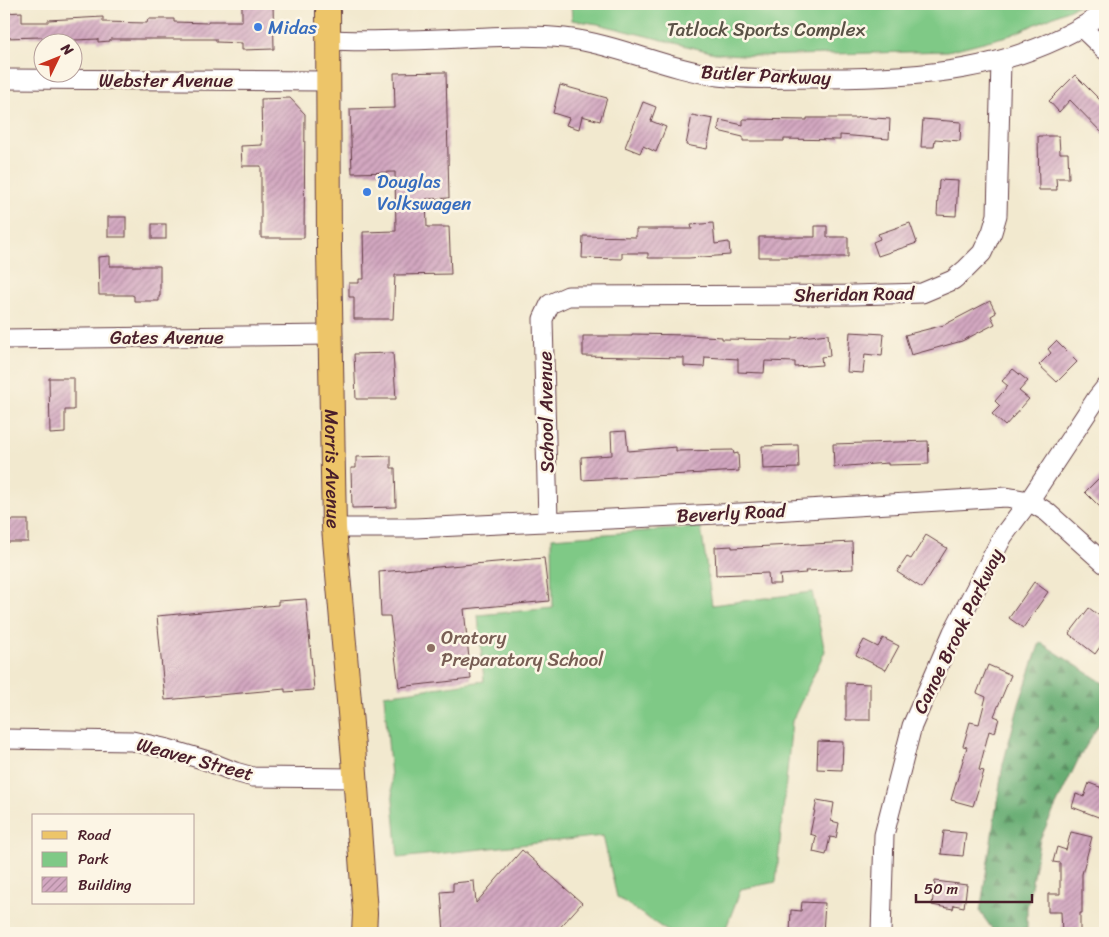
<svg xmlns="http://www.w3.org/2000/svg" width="1109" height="937" viewBox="0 0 1109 937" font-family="Sriracha,sans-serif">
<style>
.forest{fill:url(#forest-firs);stroke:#58664f}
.park{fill:#7fc986;stroke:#647458}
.building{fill:url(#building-hatch)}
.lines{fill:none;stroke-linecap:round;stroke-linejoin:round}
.minor-casing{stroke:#633d44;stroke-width:21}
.major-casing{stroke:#633d44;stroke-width:26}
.minor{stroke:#fff;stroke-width:19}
.major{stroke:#edc569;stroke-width:24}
.shop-dot{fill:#3f7fe0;stroke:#fcf5e5;stroke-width:2}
.education-dot{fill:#8d6e63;stroke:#fcf5e5;stroke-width:2}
.labels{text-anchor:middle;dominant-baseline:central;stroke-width:5;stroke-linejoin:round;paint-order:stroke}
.shop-label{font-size:19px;fill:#366cbe;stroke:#fcf5e5;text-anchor:start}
.park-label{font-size:19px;fill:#5a5246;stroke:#fcf5e5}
.street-label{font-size:19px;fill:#4a1f2b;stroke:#fcf5e5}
.education-label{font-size:19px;fill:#785e54;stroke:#fcf5e5;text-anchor:start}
</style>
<defs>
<pattern id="forest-firs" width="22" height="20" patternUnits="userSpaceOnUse" patternTransform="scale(1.25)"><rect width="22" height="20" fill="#67ad73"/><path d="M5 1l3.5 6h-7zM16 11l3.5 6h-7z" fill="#578c5f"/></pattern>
<pattern id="building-hatch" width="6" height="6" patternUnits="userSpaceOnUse" patternTransform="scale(1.25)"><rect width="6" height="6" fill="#d3a8c1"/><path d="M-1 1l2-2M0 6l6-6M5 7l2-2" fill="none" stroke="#ad889d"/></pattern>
</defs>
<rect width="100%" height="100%" fill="#fcf5e5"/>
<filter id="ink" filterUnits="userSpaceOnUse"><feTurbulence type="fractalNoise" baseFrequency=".02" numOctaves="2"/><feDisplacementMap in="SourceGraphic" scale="10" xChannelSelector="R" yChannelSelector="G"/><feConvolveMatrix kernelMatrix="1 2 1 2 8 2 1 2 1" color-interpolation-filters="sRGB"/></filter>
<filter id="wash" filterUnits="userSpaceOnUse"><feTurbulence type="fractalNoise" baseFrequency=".0096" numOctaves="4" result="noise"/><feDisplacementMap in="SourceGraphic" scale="20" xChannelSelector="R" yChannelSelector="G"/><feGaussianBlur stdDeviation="1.12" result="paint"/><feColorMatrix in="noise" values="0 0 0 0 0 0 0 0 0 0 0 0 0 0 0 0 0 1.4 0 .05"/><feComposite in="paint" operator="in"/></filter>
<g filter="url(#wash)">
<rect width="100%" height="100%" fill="#f2e9cf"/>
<polygon class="forest" points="1040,642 1105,684 1105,714 1079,758 1040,839 1027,908 1027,933 995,933 980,912 1003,764 1019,704"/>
<g class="park">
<polygon points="571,4 1081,4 1011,35 948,51 755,56 715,53 598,24 572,20"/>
<polygon points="701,527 712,605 812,592 825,651 792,721 776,882 741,889 724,933 670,933 617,897 603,836 398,858 384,695 484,681 478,615 553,608 552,538"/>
</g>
<g id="blocks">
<g class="building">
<polygon points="242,4 273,4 274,49 242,50 242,43 216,42 216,39 110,39 110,41 98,42 98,39 52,41 52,40 43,40 42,37 4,38 4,13 22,12 22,22 48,22 48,20 103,17 103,22 147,23 148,19 174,19 174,22 208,23 208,21 242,21"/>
<polygon points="446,72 449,198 426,199 427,227 449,227 451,274 395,275 393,319 354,319 354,297 349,297 349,283 359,283 359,279 364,279 363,232 396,231 395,172 352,173 350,109 395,108 394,73"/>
<polygon points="1075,75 1105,105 1105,136 1070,100 1059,112 1049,101"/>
<polygon points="560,85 607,98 600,121 582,116 579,129 566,125 569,118 553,113"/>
<polygon points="290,98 305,114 304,238 261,238 261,166 242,166 241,146 262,145 261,99"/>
<polygon points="643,102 656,107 651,121 666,127 656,152 643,146 640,153 625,147"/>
<polygon points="692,115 713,119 707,149 686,145"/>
<polygon points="858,117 890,119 889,139 840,135 840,140 784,139 784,141 743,141 743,137 718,131 720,120 743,125 743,119 807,120 807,118 857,118"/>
<polygon points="923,119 961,122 960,141 935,139 934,147 921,147"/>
<polygon points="1038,136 1059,136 1060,153 1068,153 1069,178 1056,178 1057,190 1039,190"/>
<polygon points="939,180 958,181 956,216 937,215"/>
<rect x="108" y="217" width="18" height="20"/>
<polygon points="713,223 715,244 729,242 730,255 689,258 648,258 648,253 622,253 622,259 582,258 583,236 636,237 636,229 692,229 691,225"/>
<polygon points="910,223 917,243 878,256 873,242 880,239 878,234"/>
<rect x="152" y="224" width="14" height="15"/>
<polygon points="815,226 827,226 827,237 848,237 848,257 759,257 759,237 815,237"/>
<polygon points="110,256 110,266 160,266 160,296 159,296 159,301 134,301 134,296 132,295 99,295 98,257"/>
<polygon points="990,301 996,313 991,316 995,324 962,341 911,355 905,335 944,325"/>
<polygon points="850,332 884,334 882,356 865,354 863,373 847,372"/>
<polygon points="632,334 687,335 722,337 722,339 792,340 792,338 828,334 830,356 821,357 822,365 795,367 795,362 765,361 764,373 738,372 738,359 705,357 704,367 684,366 684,358 583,356 583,336 632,336"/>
<polygon points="1056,341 1077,362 1057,382 1039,365 1051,353 1048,349"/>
<polygon points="393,353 396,399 356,399 354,354"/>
<polygon points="1013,369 1028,381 1019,391 1029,399 1005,426 992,414 1000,406 995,401 1008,386 1002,381"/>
<polygon points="49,378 74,378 74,410 65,410 65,433 50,434"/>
<polygon points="626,431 628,451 676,447 676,451 733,450 734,454 738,453 739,471 582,480 581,457 612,455 611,432"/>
<polygon points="928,441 929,464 888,465 888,463 834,467 833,444"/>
<polygon points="798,445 799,468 763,469 762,446"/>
<polygon points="391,456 391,468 395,468 396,507 352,508 351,468 356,468 356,457"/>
<polygon points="1105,472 1105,512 1085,492"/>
<rect x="4" y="520" width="24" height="22"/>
<polygon points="926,535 947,548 922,588 897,572 907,557 911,559"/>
<polygon points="852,542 853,569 805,571 806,573 780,575 781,584 769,584 768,573 716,575 715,547 732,546 732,548"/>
<polygon points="544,558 549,601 464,609 471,679 399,687 390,616 381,616 379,572"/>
<polygon points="1034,582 1048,592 1023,628 1009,618"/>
<polygon points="306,599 314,690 285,692 285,689 165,700 157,616 278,605 278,601"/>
<polygon points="1089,608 1105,620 1105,640 1095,654 1069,634"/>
<polygon points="883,638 899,646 886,670 856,655 864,640 878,647"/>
<polygon points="988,665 1011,675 994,716 999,718 995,733 989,731 979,770 984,771 973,806 951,800 967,747 963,746 970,722 979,724 986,697 977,693"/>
<polygon points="846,683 870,684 870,720 846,720"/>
<polygon points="818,741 843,742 842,770 817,769"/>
<polygon points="1089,783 1105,789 1105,805 1101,818 1072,807 1076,794 1084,797"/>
<polygon points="817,800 834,803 831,821 839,823 836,838 830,837 826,855 813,852 816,836 810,834"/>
<polygon points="944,831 966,833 963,856 941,854"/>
<polygon points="1071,832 1092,837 1082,874 1082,913 1080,913 1080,933 1062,933 1061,912 1048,912 1048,894 1060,894 1060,863 1053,862 1057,847 1066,850"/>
<polygon points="522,850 582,903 555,933 444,933 441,892 453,891 453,883 474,881 476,903"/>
<polygon points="935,881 967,885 964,907 954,905 953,909 932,905"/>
<polygon points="802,902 825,903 823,933 790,933 791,910 801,911"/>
</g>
</g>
</g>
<g filter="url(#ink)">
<use href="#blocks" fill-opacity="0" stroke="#633d44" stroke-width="1"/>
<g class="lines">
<g class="minor-casing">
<g id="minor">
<polyline points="1081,27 1105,50"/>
<path d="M329,40C373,42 417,40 460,38C495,37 530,34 564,38C617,44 666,69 719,76C749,80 781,78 811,78C914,79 1018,73 1105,12"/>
<polyline points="4,79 328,81"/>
<polyline points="4,339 330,335"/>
<polyline points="548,521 543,319 550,304 568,296 852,295 922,293 953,280 966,269 982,253 992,232 997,215 1001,61"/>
<polyline points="334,528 415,528 740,513 1006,497 1029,501 1047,512 1105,564"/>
<polyline points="4,739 132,741 168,749 205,760 235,772 253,777 356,778"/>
<polyline points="881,933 884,835 912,726 953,632 1003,536 1029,501 1097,398 1105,388"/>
</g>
</g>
<g class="major-casing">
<g id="major">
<path id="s1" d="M328,4L329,250L334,528L354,759L365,913L364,933"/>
</g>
</g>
<use href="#minor" class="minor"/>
<use href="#major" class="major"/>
</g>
</g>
<g class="shop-dot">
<circle cx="258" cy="27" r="5"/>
<circle cx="367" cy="192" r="5"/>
</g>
<circle class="education-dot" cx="431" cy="648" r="5"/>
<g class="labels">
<g class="shop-label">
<text x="268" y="27">Midas</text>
<text x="377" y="181">Douglas<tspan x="377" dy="22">Volkswagen</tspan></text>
</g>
<g class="park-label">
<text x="766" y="29">Tatlock Sports Complex</text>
</g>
<g class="street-label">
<text transform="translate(766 75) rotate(3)">Butler Parkway</text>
<text x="166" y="80">Webster Avenue</text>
<text transform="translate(854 294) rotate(-1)">Sheridan Road</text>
<text x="167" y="337">Gates Avenue</text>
<text transform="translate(546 412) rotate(-91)">School Avenue</text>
<text stroke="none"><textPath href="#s1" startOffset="465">Morris Avenue</textPath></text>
<text transform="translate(731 513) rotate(-3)">Beverly Road</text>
<text transform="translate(958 631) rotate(-64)">Canoe Brook Parkway</text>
<text transform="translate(195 759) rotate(15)">Weaver Street</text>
</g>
<g class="education-label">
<text x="441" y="637">Oratory<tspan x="441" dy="22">Preparatory School</tspan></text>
</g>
</g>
<rect width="1109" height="937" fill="none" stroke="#fcf5e5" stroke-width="20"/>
<rect x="32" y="814" width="162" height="90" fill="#fcf5e5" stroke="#b59f9b"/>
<rect x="42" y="831" width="25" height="8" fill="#edc569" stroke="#b59f9b"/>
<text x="78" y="840" font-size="15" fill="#4a1f2b">Road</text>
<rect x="42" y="852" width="25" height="15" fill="#7fc986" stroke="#b59f9b"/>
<text x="78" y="864" font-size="15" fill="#4a1f2b">Park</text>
<rect x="42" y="877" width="25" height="15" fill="url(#building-hatch)" stroke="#b59f9b"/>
<text x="78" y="890" font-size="15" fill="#4a1f2b">Building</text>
<g transform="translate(58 58) rotate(47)"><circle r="24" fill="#fcf5e5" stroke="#b59f9b"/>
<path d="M0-4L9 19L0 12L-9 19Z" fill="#c8321e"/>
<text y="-8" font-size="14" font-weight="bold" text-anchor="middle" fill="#4a1f2b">N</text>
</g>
<path d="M916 894v8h116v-8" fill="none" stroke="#4a1f2b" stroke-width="2.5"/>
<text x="924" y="894" font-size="15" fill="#4a1f2b" stroke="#fcf5e5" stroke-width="4" paint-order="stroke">50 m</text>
</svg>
